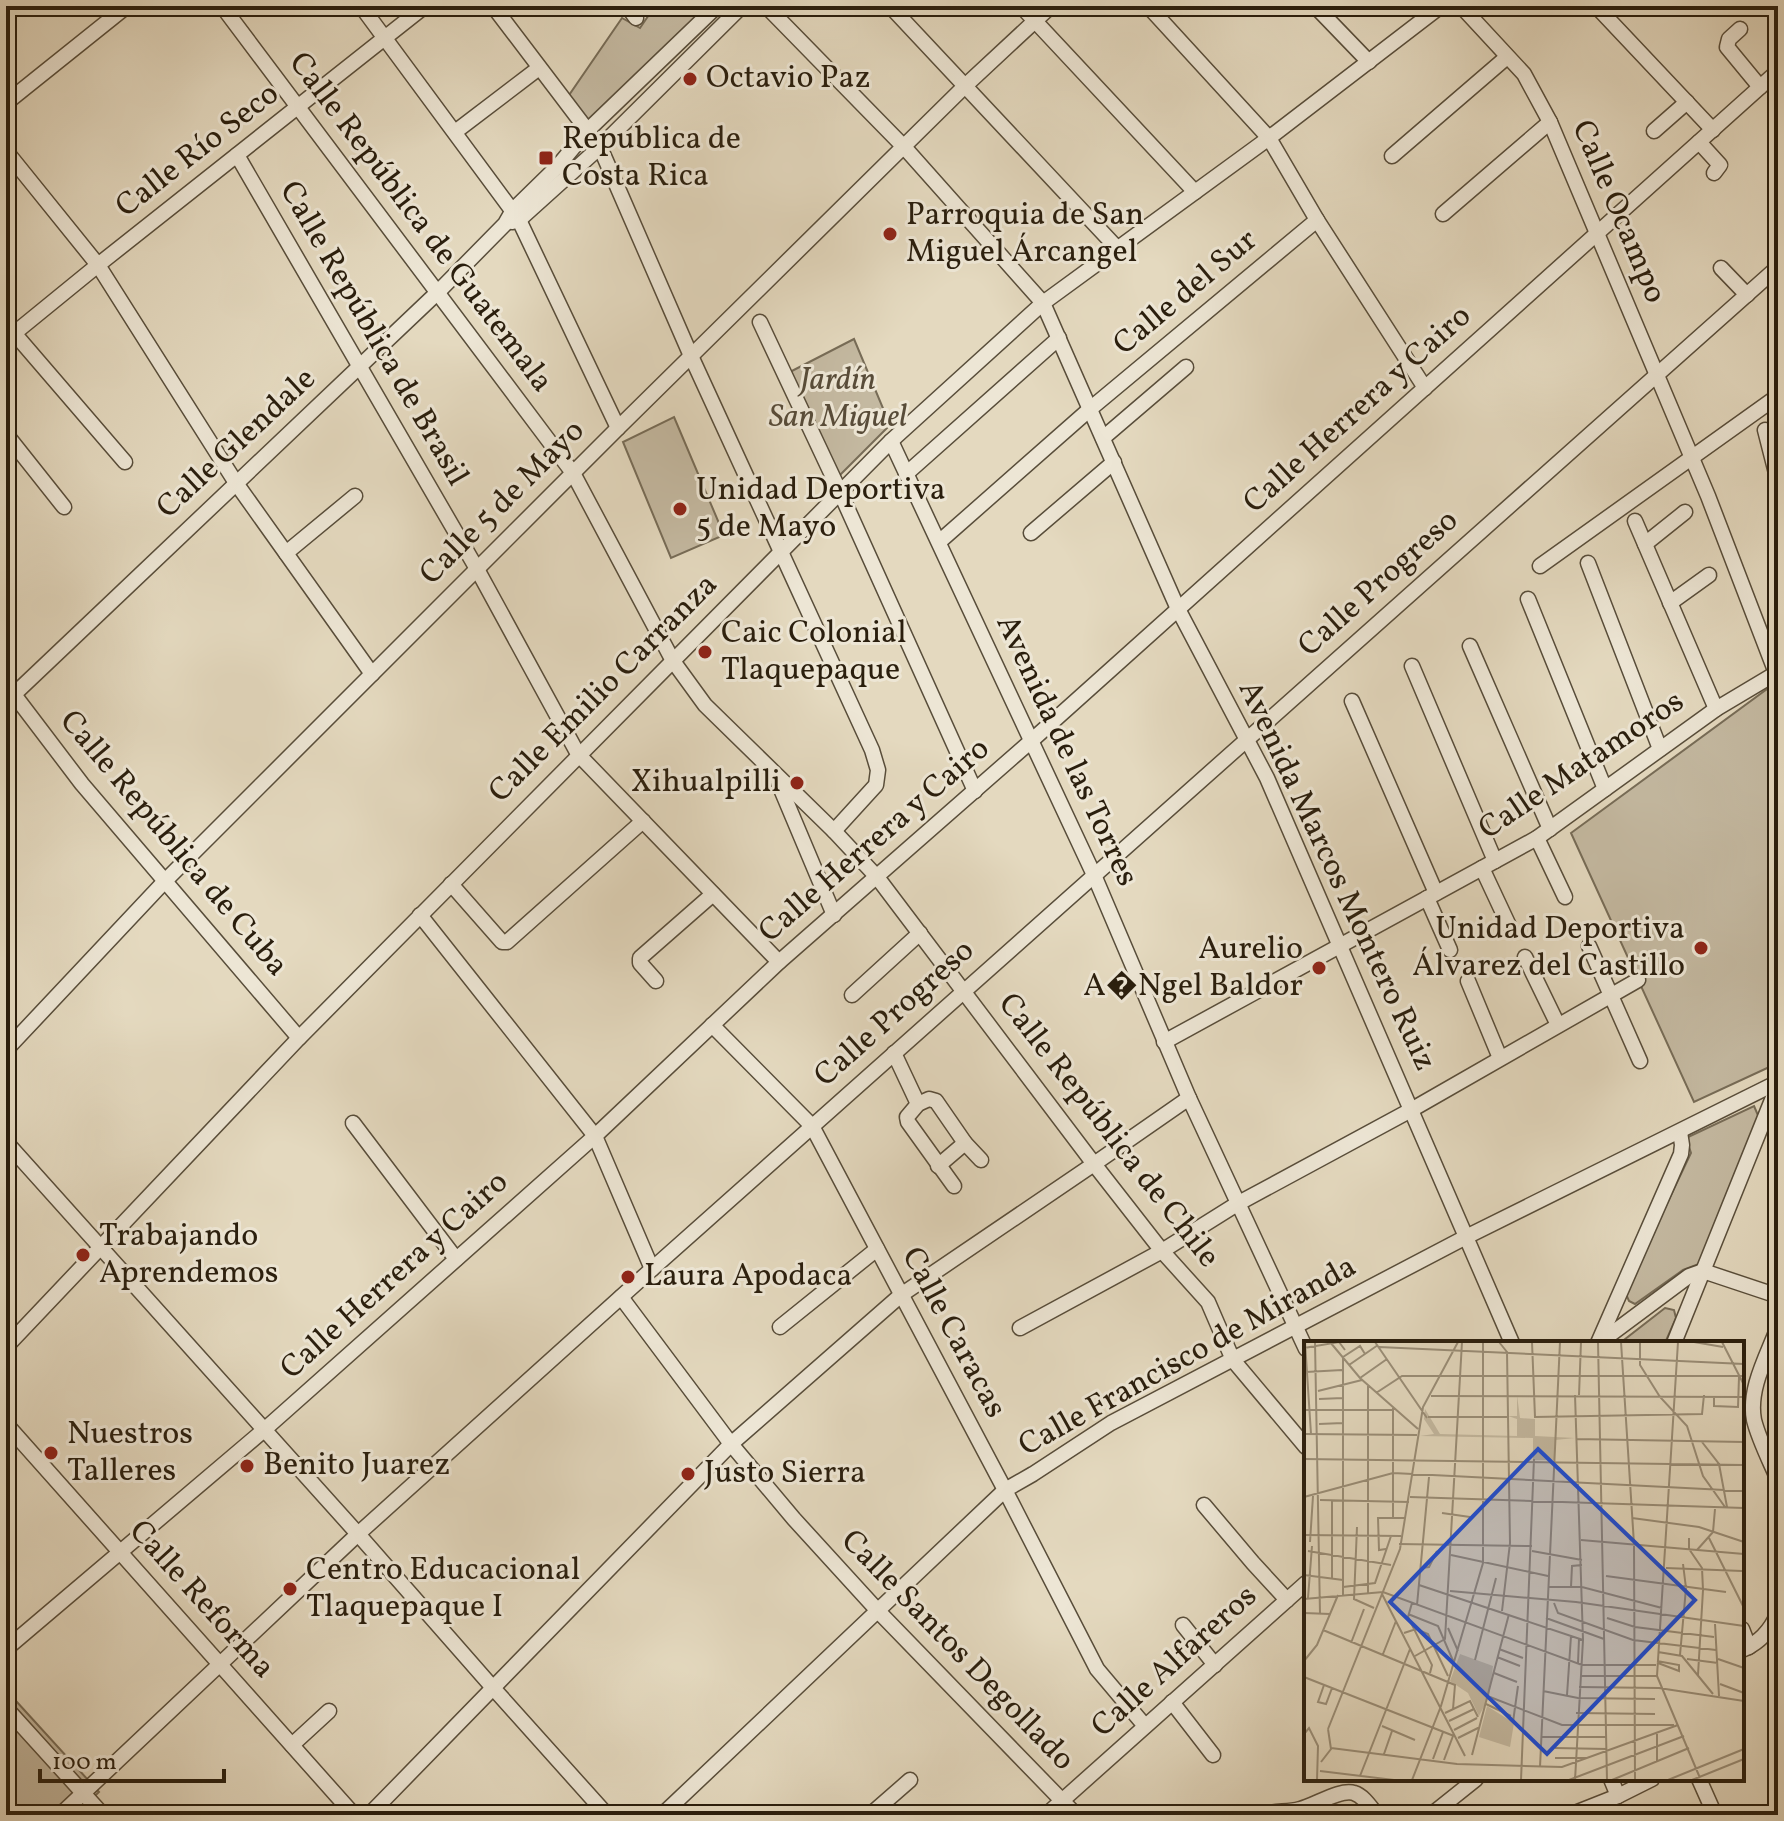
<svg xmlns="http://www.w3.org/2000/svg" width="1784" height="1821" viewBox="0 0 1784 1821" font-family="Vollkorn,serif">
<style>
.green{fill:#c4b9a1;stroke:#776c57;stroke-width:2}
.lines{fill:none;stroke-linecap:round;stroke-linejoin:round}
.minor-casing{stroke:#584d3a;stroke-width:17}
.minor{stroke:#ede6d5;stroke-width:14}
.poi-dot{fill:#8f2418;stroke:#ede6d5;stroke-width:3}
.labels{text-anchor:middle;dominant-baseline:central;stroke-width:6;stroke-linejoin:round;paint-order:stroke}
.poi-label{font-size:32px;fill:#2a1e0d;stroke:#ede6d5;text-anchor:start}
.street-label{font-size:32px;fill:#2a1e0d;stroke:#ede6d5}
.park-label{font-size:32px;font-style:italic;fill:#584c39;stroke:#ede6d5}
.inset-road{fill:none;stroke:#9a8e78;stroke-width:2}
.view{fill:#1d4ed8;fill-opacity:0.15;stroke:#1d4ed8;stroke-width:4}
.inset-edge{fill:none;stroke:#2a1e0d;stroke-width:4}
</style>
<rect width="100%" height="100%" fill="#e4d9bf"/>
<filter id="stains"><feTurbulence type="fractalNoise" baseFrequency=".0025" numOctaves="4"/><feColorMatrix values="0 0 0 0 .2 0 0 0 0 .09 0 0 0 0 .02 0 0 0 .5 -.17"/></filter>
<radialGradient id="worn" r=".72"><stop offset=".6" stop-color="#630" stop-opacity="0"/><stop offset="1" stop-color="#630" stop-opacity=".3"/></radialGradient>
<g class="green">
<polygon points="655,6 694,6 705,14 587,129 565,101 622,18 640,28"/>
<polygon points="854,339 890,425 834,481 784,375"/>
<polygon points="674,417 724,535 671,558 623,442"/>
<polygon points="1778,681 1778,1063 1694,1102 1571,833"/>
<polygon points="1754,1106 1760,1120 1699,1264 1683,1270 1635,1304 1629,1301 1625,1292 1691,1153 1686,1138"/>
<polygon points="1665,1308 1674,1310 1676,1318 1665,1343 1620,1343"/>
<polygon points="6,1690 99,1792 75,1815 6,1815"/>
</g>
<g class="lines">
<g class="minor-casing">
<g id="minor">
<polyline points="222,6 573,473 673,661 705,705 834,831 877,877 1094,1164 1162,1251 1208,1302 1233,1360 1306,1447"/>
<polyline points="361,6 519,220 618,428"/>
<polyline points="493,6 600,147 691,356 872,750 878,770 876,785 834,831"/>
<polyline points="627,6 636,18"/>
<polyline points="766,6 905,148 1043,303 1178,609 1267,778 1512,1343"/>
<polyline points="890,6 1117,248"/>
<polyline points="1021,6 1195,192"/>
<polyline points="1148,6 1269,138 1317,220 1425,388"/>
<polyline points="1315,6 1369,62"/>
<polyline points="1461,6 1524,74 1550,122 1708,496 1776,673"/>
<polyline points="1596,6 1713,130"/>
<polyline points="1740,29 1729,39 1727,47 1760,87"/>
<polyline points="6,103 127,6"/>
<polyline points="1654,131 1687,102"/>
<polyline points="455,132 539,68"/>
<polyline points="1699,142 1720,165 1714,173"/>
<polyline points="6,151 98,265 236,483 372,674"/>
<polyline points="237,155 477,569 578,754 779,962"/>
<polyline points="1392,156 1507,57"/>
<polyline points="1443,214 1550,122"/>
<polyline points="512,222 519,220 600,147 742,6"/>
<polyline points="1721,268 1747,295"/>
<polyline points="760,322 840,492 975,791"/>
<polyline points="14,333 125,462"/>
<polyline points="6,340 98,265 425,6"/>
<polyline points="1765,430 1778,481"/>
<polyline points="6,434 64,507"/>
<polyline points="1103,438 1186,367"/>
<polyline points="891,441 1094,875 1189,1098 1306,1349"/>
<polyline points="906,474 1059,338"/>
<polyline points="1635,521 1716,709"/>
<polyline points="1031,533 1114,462"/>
<polyline points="939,542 1090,409 1317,220"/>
<polyline points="1645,544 1685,512"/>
<polyline points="286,553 355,496"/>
<polyline points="1588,563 1660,749"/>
<polyline points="1540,566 1778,396"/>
<polyline points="1528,599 1605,789"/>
<polyline points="1670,603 1709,575"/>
<polyline points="1470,646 1550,829"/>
<polyline points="1412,666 1495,861"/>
<polyline points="6,684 82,784 299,1038"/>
<polyline points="1352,701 1436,893"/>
<polyline points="6,702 438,292 505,224 513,210 558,166 587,131 717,6"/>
<polyline points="778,782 834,915"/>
<polyline points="1537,838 1565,897"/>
<polyline points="1482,868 1511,930"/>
<polyline points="451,884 502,942 507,942 643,821"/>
<polyline points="1427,898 1450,950"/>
<polyline points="420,915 595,1136 652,1269"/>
<polyline points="1589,946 1640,1061"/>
<polyline points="1525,957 1558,1025"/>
<polyline points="656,981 640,963 640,958 713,894"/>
<polyline points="1468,981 1500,1058"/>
<polyline points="852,995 920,933"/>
<polyline points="712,1025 812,1126 1005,1490 1097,1669 1145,1726"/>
<polyline points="1164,1042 1537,838 1716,709 1778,672"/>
<polyline points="6,1050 164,882 618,428 965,86 1051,6"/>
<polyline points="894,1053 918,1104"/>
<polyline points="353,1123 456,1259"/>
<polyline points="6,1142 358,1534 494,1689 607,1815"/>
<polyline points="938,1166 965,1143"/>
<polyline points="954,1186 908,1122 907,1117 918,1104 929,1099 936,1101 965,1143 981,1160"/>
<polyline points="621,1297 731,1444 794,1519 878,1611 1076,1815"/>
<polyline points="780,1327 877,1249"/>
<path d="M1778,1327C1767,1356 1748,1389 1754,1420C1759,1440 1770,1461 1778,1480"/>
<polyline points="1020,1328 1162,1251 1237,1204 1411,1110 1638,980"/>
<polyline points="1598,1343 1681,1154 1682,1145 1680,1132"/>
<polyline points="1599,1343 1689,1276 1703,1271 1778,1296"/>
<polyline points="1674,1343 1778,1085"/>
<polyline points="6,1347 299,1038 891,441 1043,303 1269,138 1441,6"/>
<polyline points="6,1424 354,1815"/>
<polyline points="1204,1505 1253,1563 1287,1600"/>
<polyline points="6,1540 6,1542"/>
<polyline points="1183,1625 1215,1665"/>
<polyline points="1742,1629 1749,1647"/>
<polyline points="6,1649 264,1430 595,1136 779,962 1030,742 1778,71"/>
<path d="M1742,1650C1759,1643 1771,1630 1778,1613"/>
<polyline points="1172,1702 1213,1755"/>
<polyline points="6,1708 103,1815"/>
<polyline points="292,1745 329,1711"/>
<polyline points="1611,1779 1618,1796"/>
<polyline points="1699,1779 1715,1815"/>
<polyline points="60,1815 358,1534 652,1269 1778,267"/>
<polyline points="369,1815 731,1444 901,1295 1094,1164 1189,1098"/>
<polyline points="662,1815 1005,1490 1033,1474 1111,1423 1466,1237 1778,1082"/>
<polyline points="870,1815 910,1780"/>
<polyline points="1046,1815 1306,1583"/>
<path d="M1262,1815C1275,1810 1287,1813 1300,1809C1314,1806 1341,1788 1354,1793C1364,1796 1371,1808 1377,1815"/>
<polyline points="1431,1815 1476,1779"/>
<polyline points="1570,1815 1618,1796 1652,1779"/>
</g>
</g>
<use href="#minor" class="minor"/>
</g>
<g class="poi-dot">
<circle cx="690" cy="79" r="8"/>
<rect x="538" y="150" width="16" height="16" rx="4"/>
<circle cx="890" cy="234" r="8"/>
<circle cx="680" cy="509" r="8"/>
<circle cx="705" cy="652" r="8"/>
<circle cx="797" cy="783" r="8"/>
<circle cx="1701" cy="948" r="8"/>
<circle cx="1319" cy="968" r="8"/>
<circle cx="83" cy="1255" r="8"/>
<circle cx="628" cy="1277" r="8"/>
<circle cx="51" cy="1453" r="8"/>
<circle cx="247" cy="1466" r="8"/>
<circle cx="688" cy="1474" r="8"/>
<circle cx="290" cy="1589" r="8"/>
</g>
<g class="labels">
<g class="poi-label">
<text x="706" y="79">Octavio Paz</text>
<text x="562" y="140">Republica de<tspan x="562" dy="37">Costa Rica</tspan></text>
<text x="906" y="216">Parroquia de San<tspan x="906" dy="37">Miguel Árcangel</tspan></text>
<text x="696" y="491">Unidad Deportiva<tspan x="696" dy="37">5 de Mayo</tspan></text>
<text x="721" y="634">Caic Colonial<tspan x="721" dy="37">Tlaquepaque</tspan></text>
<text x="781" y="783" text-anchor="end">Xihualpilli</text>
<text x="1685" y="930" text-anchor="end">Unidad Deportiva<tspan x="1685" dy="37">Álvarez del Castillo</tspan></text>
<text x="1303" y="950" text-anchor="end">Aurelio<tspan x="1303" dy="37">A�Ngel Baldor</tspan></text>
<text x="99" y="1237">Trabajando<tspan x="99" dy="37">Aprendemos</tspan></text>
<text x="644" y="1277">Laura Apodaca</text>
<text x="67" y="1435">Nuestros<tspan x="67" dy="37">Talleres</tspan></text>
<text x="263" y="1466">Benito Juarez</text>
<text x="704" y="1474">Justo Sierra</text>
<text x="306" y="1571">Centro Educacional<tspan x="306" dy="37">Tlaquepaque I</tspan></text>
</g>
<g class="street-label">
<text transform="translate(198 151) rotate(-38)">Calle Río Seco</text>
<text transform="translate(1618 212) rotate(67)">Calle Ocampo</text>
<text transform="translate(420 223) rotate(53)">Calle República de Guatemala</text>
<text transform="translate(1186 293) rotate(-40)">Calle del Sur</text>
<text transform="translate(373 334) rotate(60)">Calle República de Brasil</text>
<text transform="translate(1358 410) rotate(-42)">Calle Herrera y Cairo</text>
<text transform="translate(237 444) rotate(-43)">Calle Glendale</text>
<text transform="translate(503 503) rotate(-45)">Calle 5 de Mayo</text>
<text transform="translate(1379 584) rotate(-42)">Calle Progreso</text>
<text transform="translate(604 689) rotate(-45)">Calle Emilio Carranza</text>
<text transform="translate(1066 751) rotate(65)">Avenida de las Torres</text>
<text transform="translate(1582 766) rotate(-34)">Calle Matamoros</text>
<text transform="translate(875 841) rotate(-41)">Calle Herrera y Cairo</text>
<text transform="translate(173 844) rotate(50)">Calle República de Cuba</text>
<text transform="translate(1336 876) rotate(65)">Avenida Marcos Montero Ruiz</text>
<text transform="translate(895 1014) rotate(-42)">Calle Progreso</text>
<text transform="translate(1108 1131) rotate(52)">Calle República de Chile</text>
<text transform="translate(395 1276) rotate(-42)">Calle Herrera y Cairo</text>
<text transform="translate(953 1333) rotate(62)">Calle Caracas</text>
<text transform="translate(1188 1357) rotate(-29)">Calle Francisco de Miranda</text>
<text transform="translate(201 1600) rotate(48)">Calle Reforma</text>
<text transform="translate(957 1651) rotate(46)">Calle Santos Degollado</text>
<text transform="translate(1175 1662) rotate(-42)">Calle Alfareros</text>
</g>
<g class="park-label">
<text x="838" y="381">Jardín<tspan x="838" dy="37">San Miguel</tspan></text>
</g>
</g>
<g transform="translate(1304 1341)">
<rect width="440" height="440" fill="#e4d9bf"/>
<path d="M213,54L216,77L231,78V95L271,97L251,99L250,119H229V97L116,95L130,93L120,78L121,68L136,93L213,95V78L204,75H213ZM156,313L189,325L185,356L175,375L164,352L146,340ZM183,365L210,382L206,406L175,396Z" fill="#c4b9a1"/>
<path class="inset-road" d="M1,1L7,93M11,1L16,273M26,1L56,37L114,88M71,1L123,77M195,1L203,11L206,202L198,270M228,1L231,76L398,73L400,54M294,1L303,439M317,1L330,203L331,439M336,1V24L356,56L383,85L399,135L421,166M374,1L353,335L396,437M390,1L419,6M418,1L440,44M75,6L440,23M0,7L35,1L41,9M39,16V254M39,16L56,5L61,13M45,24L74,4M2,31L38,29M56,37L83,18M64,44V252M14,50L58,39M72,52L98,35H440M271,54L279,299L271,439M275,54L277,1M127,55L440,56M410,55V65L434,66L435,36M15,58L39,57M0,69H89M124,76H203M15,83L39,82M0,93L113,94M272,98L440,101M398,101L415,123L423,166M0,118L440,124M0,156L89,132L440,150M106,156L440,167M16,159L105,161M28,160V238M138,172L166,176M89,177V67M328,177L395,186L440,201M53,186L50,258L70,267M0,194L97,195M385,197V208L398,227L399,249L394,334M405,197L440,267M277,199L440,213M6,201L9,155M95,203L228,205M82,208L75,209L74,177H102M393,209L409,191L411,168M4,210L87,224M228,210L278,219M147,214L244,235M117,227L125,226L133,210M362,227L438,230M0,234L39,239M302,235L422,251M115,244L279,299M39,246L71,242L87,195M244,246H278L358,267M267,246L268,225L278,224M146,250L272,261L440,285M78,253L161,415M4,257L8,205M0,258L79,251L278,324H352M108,262L104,276L128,324L126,332M250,262L254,272L329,299L412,309M113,264L125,136M0,272L26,273M104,273L134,285L150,322M242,277L300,298M303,277L331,286L410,296M411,283L415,355M144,287L154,310M19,289L151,344L149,368M100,292L112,288L124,293L144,335M47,302L60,268M195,308L219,317M354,311L378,315L409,353M79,313L92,280M376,314L382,247L379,223M111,315L141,298L158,1M193,316L216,325M383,318L414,322M414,318L440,327M171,319L192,237M0,320L13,304L34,254M353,320L375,324V330L354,322M274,322L275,298M190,332L213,341M277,335H353M0,336L150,395M416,343L440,352M20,344L14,361L22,363L28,347M275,346L355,347L440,360M239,350L274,357L351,358M263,354L267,295M186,356L258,384H370M182,363L207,375M141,372L166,360L174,376M272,372L351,373M145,380L170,368M209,381L214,345M78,385L111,399M24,388L96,208L119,66L154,1M150,389L173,377M0,393L5,387L14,405L13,439M353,393V421M238,396H303M154,397L176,386M27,407L153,423L258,426L374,384M251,407L303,408M80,413L88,390M168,414L205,273M251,417H284M129,418L139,391M140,419L149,395M17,421L27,408L24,388M236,426L256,1M16,430L90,439M56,435L106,308M108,439L137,365L179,222V1M217,439L230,118M265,439L380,395M308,439L385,407M364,439L440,408M388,439L440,418"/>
<path class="view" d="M234,108L391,259L243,413L86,261Z"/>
<rect width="440" height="440" class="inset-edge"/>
</g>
<rect width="1784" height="1821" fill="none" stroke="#e4d9bf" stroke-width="32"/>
<rect x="8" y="8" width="1768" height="1805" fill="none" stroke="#2a1e0d" stroke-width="4"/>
<rect x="16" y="16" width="1752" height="1789" fill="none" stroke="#2a1e0d" stroke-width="2"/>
<path d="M40 1769v12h184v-12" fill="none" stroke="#2a1e0d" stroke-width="4"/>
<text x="52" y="1769" font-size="24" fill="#2a1e0d" stroke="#ede6d5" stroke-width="6" paint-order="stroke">100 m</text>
<rect width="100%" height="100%" filter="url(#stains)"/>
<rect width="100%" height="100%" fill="url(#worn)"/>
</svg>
